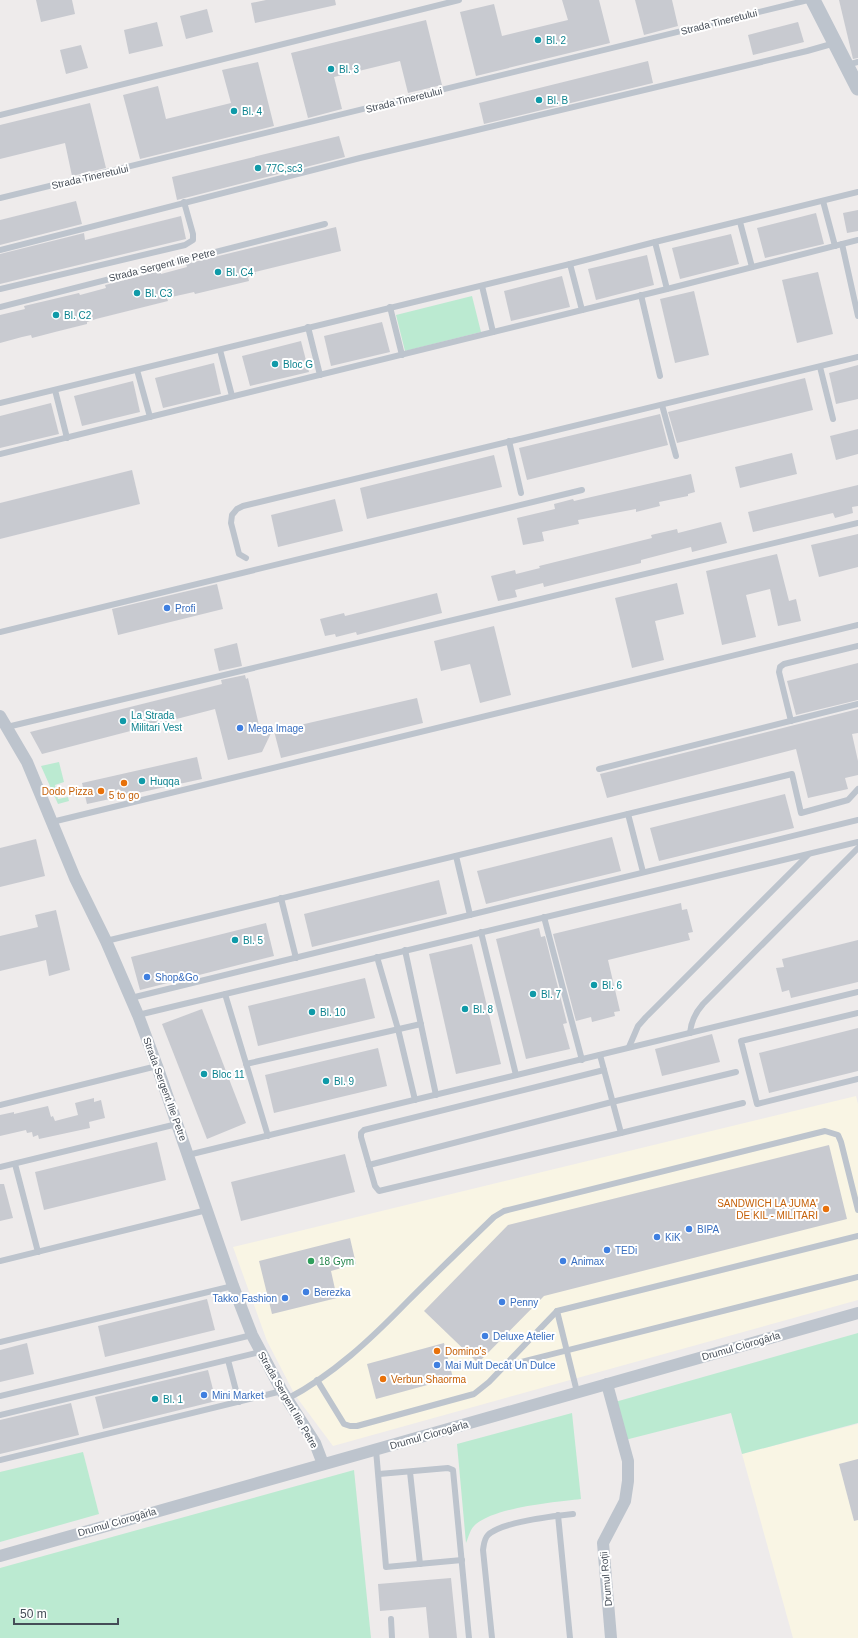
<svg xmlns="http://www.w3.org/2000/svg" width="858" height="1638" viewBox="0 0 858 1638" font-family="Arial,sans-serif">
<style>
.commercial{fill:#f9f5e4}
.green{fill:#bbead1}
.building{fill:#c8cad0}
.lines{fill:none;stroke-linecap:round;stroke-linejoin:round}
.service{stroke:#bdc4cd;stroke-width:6}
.minor{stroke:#bdc4cd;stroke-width:12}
.tertiary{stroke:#bdc4cd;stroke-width:15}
.culture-dot{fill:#0f9aa8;stroke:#fff;stroke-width:1.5}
.shop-dot{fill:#3f7fe0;stroke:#fff;stroke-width:1.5}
.food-dot{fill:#e8710a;stroke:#fff;stroke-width:1.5}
.leisure-dot{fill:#2e9e5b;stroke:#fff;stroke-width:1.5}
.labels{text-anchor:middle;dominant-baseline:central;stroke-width:4;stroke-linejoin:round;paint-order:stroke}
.street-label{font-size:10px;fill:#454d57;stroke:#fff}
.culture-label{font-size:10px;fill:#0d838f;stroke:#fff;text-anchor:start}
.shop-label{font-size:10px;fill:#366cbe;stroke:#fff;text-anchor:start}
.food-label{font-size:10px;fill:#c56008;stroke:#fff;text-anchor:end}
.leisure-label{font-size:10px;fill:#27864d;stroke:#fff;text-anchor:start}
</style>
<rect width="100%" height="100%" fill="#eeebeb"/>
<g class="commercial">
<polygon points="856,1096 858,1104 858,1300 333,1446 295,1395 267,1341 233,1247"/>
<polygon points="858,1424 858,1638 793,1638 742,1454"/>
</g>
<g class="green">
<polygon points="472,296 481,332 405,351 396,315"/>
<polygon points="59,762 64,782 55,785 58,799 68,797 69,801 58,804 41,766"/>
<polygon points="858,1333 858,1423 742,1454 731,1413 625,1440 615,1402"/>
<path d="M572,1413L581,1499C555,1502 497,1507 476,1524C470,1529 469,1536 466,1543L457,1444Z"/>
<polygon points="83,1452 99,1514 0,1542 0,1472"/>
<polygon points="354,1470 371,1638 0,1638 0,1568"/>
</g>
<g class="building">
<polygon points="36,0 72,0 75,14 41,22"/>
<polygon points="266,0 335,0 336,5 255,23 251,3"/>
<polygon points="562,0 599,0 610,43 476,76 460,12 494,4 502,36 568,20"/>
<polygon points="635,0 672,0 678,26 644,35"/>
<polygon points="839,0 858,0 858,58 853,59"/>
<polygon points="207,9 213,32 186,39 180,16"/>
<polygon points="426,20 442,85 408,93 400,61 334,77 342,109 308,118 291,53"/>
<polygon points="157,22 163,46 129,54 124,30"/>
<polygon points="798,22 804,42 753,55 748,35"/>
<polygon points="81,45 88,68 66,74 60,50"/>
<polygon points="648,61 653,83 484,124 479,103"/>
<polygon points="258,62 274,126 140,159 123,95 158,86 166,119 231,103 222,70"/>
<polygon points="90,103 106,168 72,176 65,143 0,159 0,125"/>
<polygon points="339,136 345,157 177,200 172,177"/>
<polygon points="76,201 82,224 0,245 0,220"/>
<polygon points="858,210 858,231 847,233 843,213"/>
<polygon points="816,213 824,244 765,258 757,228"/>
<polygon points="181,216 186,239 0,284 0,254 84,233 85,240"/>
<polygon points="336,227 341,251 255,272 256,274 248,277 249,281 195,294 194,292 167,298 168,301 96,319 87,322 87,324 55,332 32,338 31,335 22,337 0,343 0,315 25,309 24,306 79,293 80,295 106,288 105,285 160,271 161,274 187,267 186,264"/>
<polygon points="731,234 739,264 680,279 672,248"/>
<polygon points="647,255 654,285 596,300 588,269"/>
<polygon points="818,272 833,334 797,343 782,280"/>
<polygon points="562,276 570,307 511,321 504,291"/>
<polygon points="694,291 709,355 675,363 660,299"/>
<polygon points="382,322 390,352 331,366 324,336"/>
<polygon points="301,341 309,372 250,386 242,356"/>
<polygon points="214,363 221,394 163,408 155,378"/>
<polygon points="858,365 858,399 836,404 829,373"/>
<polygon points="805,378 813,410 677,443 668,412"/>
<polygon points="133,381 140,412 82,426 74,396"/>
<polygon points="51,403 59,434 0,448 0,416"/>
<polygon points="660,414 668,445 527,480 519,448"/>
<polygon points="858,429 858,454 836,460 830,436"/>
<polygon points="792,453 797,474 740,488 735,467"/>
<polygon points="494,455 502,487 367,519 360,488"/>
<polygon points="132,470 140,504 0,539 0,503"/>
<polygon points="691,474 695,492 688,494 688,496 659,502 660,506 636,512 636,509 578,520 579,524 542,532 544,541 523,545 517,518 555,509 554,504 573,499 574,501"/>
<polygon points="858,485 858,506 852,507 853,513 835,518 833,513 753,532 748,512"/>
<polygon points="335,499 343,531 278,547 271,515"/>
<polygon points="721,522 727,543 692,552 691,547 641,560 641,563 544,587 543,583 515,590 517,597 498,601 491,576 515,570 516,574 540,568 539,566 652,538 651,535 677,529 678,533"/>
<polygon points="858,534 858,567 819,577 811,545"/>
<polygon points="777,554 789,601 796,599 801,621 778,626 770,589 746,595 756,637 722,645 706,571"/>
<polygon points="677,583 684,614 655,621 664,660 632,668 615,598"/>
<polygon points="217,584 223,609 118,635 112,609"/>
<polygon points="437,593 442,613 357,635 356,632 336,637 335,634 325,636 320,619 344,613 345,616"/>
<polygon points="494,626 511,695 480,703 470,664 441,671 434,641"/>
<polygon points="237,643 242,666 219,671 214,649"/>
<polygon points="858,663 858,700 796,715 787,681"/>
<polygon points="245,675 246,679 248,678 261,734 272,731 262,752 228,760 215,709 42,754 30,732 222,684 221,680"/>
<polygon points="417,698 423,723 281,758 274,731"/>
<polygon points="858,709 858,733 852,734 858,761 858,775 845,778 848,789 808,798 796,749 607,798 600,774"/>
<polygon points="197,757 202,779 87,804 82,783"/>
<polygon points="785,794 794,828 659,861 650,828"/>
<polygon points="612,837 621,871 486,904 477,871"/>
<polygon points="36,839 45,876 0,887 0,848"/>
<polygon points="439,880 447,914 312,947 304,914"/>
<polygon points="681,903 682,910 687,909 693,932 688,933 690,940 608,960 620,1011 614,1012 615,1016 592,1022 591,1017 576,1021 553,934"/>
<polygon points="56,910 70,970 49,976 46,960 0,971 0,936 38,927 35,915"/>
<polygon points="266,923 274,956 140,990 131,957"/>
<polygon points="539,928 541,937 545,936 567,1023 563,1024 570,1049 526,1059 496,939"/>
<polygon points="858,940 858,982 791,998 789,990 782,992 776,968 784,967 782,959"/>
<polygon points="472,944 501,1064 456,1074 429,954"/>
<polygon points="365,978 375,1018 258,1046 248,1006"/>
<polygon points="202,1009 246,1123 207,1139 162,1024"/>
<polygon points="858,1028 858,1071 769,1093 759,1053"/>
<polygon points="712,1034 720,1062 662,1076 655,1049"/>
<polygon points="378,1048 387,1086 274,1113 265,1075"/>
<polygon points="94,1098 94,1102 101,1100 105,1118 89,1122 90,1128 39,1139 38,1135 33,1137 32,1132 27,1133 26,1130 0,1136 0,1115 14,1112 14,1114 48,1106 51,1117 53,1116 55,1121 78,1115 75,1103"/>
<polygon points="157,1142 166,1180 44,1210 35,1172"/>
<polygon points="829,1145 847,1219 544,1296 478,1363 424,1311 508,1225"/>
<polygon points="345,1154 355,1192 241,1221 231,1182"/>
<polygon points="0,1184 4,1184 13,1218 0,1221"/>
<polygon points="350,1238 356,1264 331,1271 337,1298 272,1314 259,1261"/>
<polygon points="207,1299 215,1330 105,1357 98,1326"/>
<polygon points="27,1343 34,1374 0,1382 0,1350"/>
<polygon points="444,1343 453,1378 376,1399 367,1364"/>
<polygon points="208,1370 216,1401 103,1429 95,1397"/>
<polygon points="71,1403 79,1435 0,1454 0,1420"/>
<polygon points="858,1459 858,1520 854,1521 839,1464"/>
<polygon points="451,1578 457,1638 429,1638 426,1607 380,1611 378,1584"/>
</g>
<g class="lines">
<g class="service">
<polyline points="847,65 858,62"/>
<polyline points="0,115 459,0"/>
<polyline points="0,198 808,0"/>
<polyline points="823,201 835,246"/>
<polyline points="740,222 752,267"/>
<polyline points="655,242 667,289"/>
<polyline points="842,244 858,316"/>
<polyline points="0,250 360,158 807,51 835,43"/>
<polyline points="570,264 582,310"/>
<polyline points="482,286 493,332"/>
<polyline points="0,289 185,245 193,240 193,234 184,202"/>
<polyline points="641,295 660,376"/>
<polyline points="0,307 325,224"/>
<polyline points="390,307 402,355"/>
<polyline points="308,327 320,375"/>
<polyline points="220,350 232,396"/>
<polyline points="820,367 833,419"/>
<polyline points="137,370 150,417"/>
<polyline points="55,390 67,438"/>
<polyline points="0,403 570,264 655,242 858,192"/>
<polyline points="662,405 676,456"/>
<polyline points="509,441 521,493"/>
<polyline points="0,454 667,289 858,240"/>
<polyline points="246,558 239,554 231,523 232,515 237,509 243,506 858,357"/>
<polyline points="0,632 582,490"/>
<polyline points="791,721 779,672 780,667 784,664 858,646"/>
<polyline points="7,727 858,523"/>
<polyline points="599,769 858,704"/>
<polyline points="628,814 643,872"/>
<polyline points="52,822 858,625"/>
<polyline points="456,856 470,915"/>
<polyline points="281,898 296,958"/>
<polyline points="544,917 582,1060"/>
<polyline points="481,932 516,1075"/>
<polyline points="106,941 792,774 801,813 848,800 858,789"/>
<polyline points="405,950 436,1095"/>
<polyline points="377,957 398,1029 415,1100"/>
<polyline points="225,994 268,1136"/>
<polyline points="131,998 858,820"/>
<polyline points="858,1013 741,1041 757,1104 858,1079"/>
<polyline points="138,1015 858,842"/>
<path d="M690,1033C691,1021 695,1013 703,1004L858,848"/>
<polyline points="629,1047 638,1026 646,1017 808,855"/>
<polyline points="600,1055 621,1133 743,1103"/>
<polyline points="246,1064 421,1024"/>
<polyline points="604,1070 364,1130 361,1133 361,1137 375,1186 379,1191 621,1133"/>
<polyline points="0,1105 157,1066"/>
<polyline points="188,1155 858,992"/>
<polyline points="15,1164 38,1252"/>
<polyline points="369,1165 612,1102 736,1072"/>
<polyline points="0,1167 177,1124"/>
<polyline points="0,1261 207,1210"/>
<polyline points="557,1311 577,1392"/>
<polyline points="0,1342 233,1286"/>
<polyline points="228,1360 239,1402"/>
<polyline points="505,1366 858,1277"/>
<polyline points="317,1380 344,1424 350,1426 357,1426 474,1394 489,1382 557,1311 858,1236"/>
<polyline points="0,1396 252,1335"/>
<path d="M287,1399C333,1375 371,1339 407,1302C436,1273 465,1245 494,1217L504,1211L825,1131L838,1135L841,1142L858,1210"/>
<polyline points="0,1415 260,1352"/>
<polyline points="376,1450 386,1567 462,1560"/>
<polyline points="0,1460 282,1391"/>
<polyline points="410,1472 420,1564"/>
<polyline points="379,1474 448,1468 453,1470 469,1638"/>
<polyline points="558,1515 570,1638"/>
<polyline points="391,1619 392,1638"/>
<path d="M492,1638L483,1550C484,1544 484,1539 488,1535C501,1522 554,1516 573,1514"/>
</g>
<g class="minor">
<polyline points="0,716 27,762 75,878 106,941 138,1015 157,1066 233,1286 252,1335 282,1391 315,1443 323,1464"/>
<polyline points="607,1384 628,1461 628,1481 625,1501 603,1543 611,1638"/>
<polyline points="0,1556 858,1313"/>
</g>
<polyline class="tertiary" points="813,0 858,88"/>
</g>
<g class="culture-dot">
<circle cx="538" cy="40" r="4"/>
<circle cx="331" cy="69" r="4"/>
<circle cx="539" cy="100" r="4"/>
<circle cx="234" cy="111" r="4"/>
<circle cx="258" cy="168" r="4"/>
<circle cx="218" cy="272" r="4"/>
<circle cx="137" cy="293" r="4"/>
<circle cx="56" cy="315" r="4"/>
<circle cx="275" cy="364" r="4"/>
<circle cx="123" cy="721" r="4"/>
<circle cx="142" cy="781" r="4"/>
<circle cx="235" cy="940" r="4"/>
<circle cx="594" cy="985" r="4"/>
<circle cx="533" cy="994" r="4"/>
<circle cx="465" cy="1009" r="4"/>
<circle cx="312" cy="1012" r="4"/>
<circle cx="204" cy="1074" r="4"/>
<circle cx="326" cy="1081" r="4"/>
<circle cx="155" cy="1399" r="4"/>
</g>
<g class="shop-dot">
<circle cx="167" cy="608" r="4"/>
<circle cx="240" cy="728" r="4"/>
<circle cx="147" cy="977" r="4"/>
<circle cx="689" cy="1229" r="4"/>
<circle cx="657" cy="1237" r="4"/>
<circle cx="607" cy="1250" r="4"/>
<circle cx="563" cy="1261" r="4"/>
<circle cx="306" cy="1292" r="4"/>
<circle cx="285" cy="1298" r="4"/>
<circle cx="502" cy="1302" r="4"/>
<circle cx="485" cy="1336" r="4"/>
<circle cx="437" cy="1365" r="4"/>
<circle cx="204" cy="1395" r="4"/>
</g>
<g class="food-dot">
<circle cx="124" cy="783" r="4"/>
<circle cx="101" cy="791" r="4"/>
<circle cx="826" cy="1209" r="4"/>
<circle cx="437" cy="1351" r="4"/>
<circle cx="383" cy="1379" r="4"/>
</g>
<circle class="leisure-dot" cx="311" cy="1261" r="4"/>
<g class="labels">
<g class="street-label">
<text transform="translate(719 22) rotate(-14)">Strada Tineretului</text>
<text transform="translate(404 100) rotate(-14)">Strada Tineretului</text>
<text transform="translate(90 177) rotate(-13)">Strada Tineretului</text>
<text transform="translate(162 265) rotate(-14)">Strada Sergent Ilie Petre</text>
<text transform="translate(165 1089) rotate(70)">Strada Sergent Ilie Petre</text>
<text transform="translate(741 1346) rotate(-16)">Drumul Ciorogârla</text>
<text transform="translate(288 1400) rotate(60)">Strada Sergent Ilie Petre</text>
<text transform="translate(429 1435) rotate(-16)">Drumul Ciorogârla</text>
<text transform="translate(117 1522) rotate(-16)">Drumul Ciorogârla</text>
<text transform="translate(606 1579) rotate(-95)">Drumul Roții</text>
</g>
<g class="culture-label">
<text x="546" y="40">Bl. 2</text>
<text x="339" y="69">Bl. 3</text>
<text x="547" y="100">Bl. B</text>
<text x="242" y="111">Bl. 4</text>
<text x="266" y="168">77C,sc3</text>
<text x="226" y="272">Bl. C4</text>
<text x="145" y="293">Bl. C3</text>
<text x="64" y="315">Bl. C2</text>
<text x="283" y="364">Bloc G</text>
<text x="131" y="715">La Strada<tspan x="131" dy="12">Militari Vest</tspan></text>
<text x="150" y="781">Huqqa</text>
<text x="243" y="940">Bl. 5</text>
<text x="602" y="985">Bl. 6</text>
<text x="541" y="994">Bl. 7</text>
<text x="473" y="1009">Bl. 8</text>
<text x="320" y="1012">Bl. 10</text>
<text x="212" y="1074">Bloc 11</text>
<text x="334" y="1081">Bl. 9</text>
<text x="163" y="1399">Bl. 1</text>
</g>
<g class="shop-label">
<text x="175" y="608">Profi</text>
<text x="248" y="728">Mega Image</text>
<text x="155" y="977">Shop&amp;Go</text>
<text x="697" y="1229">BIPA</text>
<text x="665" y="1237">KiK</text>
<text x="615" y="1250">TEDi</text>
<text x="571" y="1261">Animax</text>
<text x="314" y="1292">Berezka</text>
<text x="277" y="1298" text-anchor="end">Takko Fashion</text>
<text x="510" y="1302">Penny</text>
<text x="493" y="1336">Deluxe Atelier</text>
<text x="445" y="1365">Mai Mult Decât Un Dulce</text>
<text x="212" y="1395">Mini Market</text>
</g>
<g class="food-label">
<text x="93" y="791">Dodo Pizza</text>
<text x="124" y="795" text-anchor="middle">5 to go</text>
<text x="818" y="1203">SANDWICH LA JUMA'<tspan x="818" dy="12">DE KIL - MILITARI</tspan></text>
<text x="445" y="1351" text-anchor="start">Domino's</text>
<text x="391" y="1379" text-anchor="start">Verbun Shaorma</text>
</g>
<g class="leisure-label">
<text x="319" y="1261">18 Gym</text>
</g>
</g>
<path d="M14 1618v6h104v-6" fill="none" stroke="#454d57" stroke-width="2"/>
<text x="20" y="1618" font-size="12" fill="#454d57" stroke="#ffffff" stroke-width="3" paint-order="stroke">50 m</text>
</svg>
